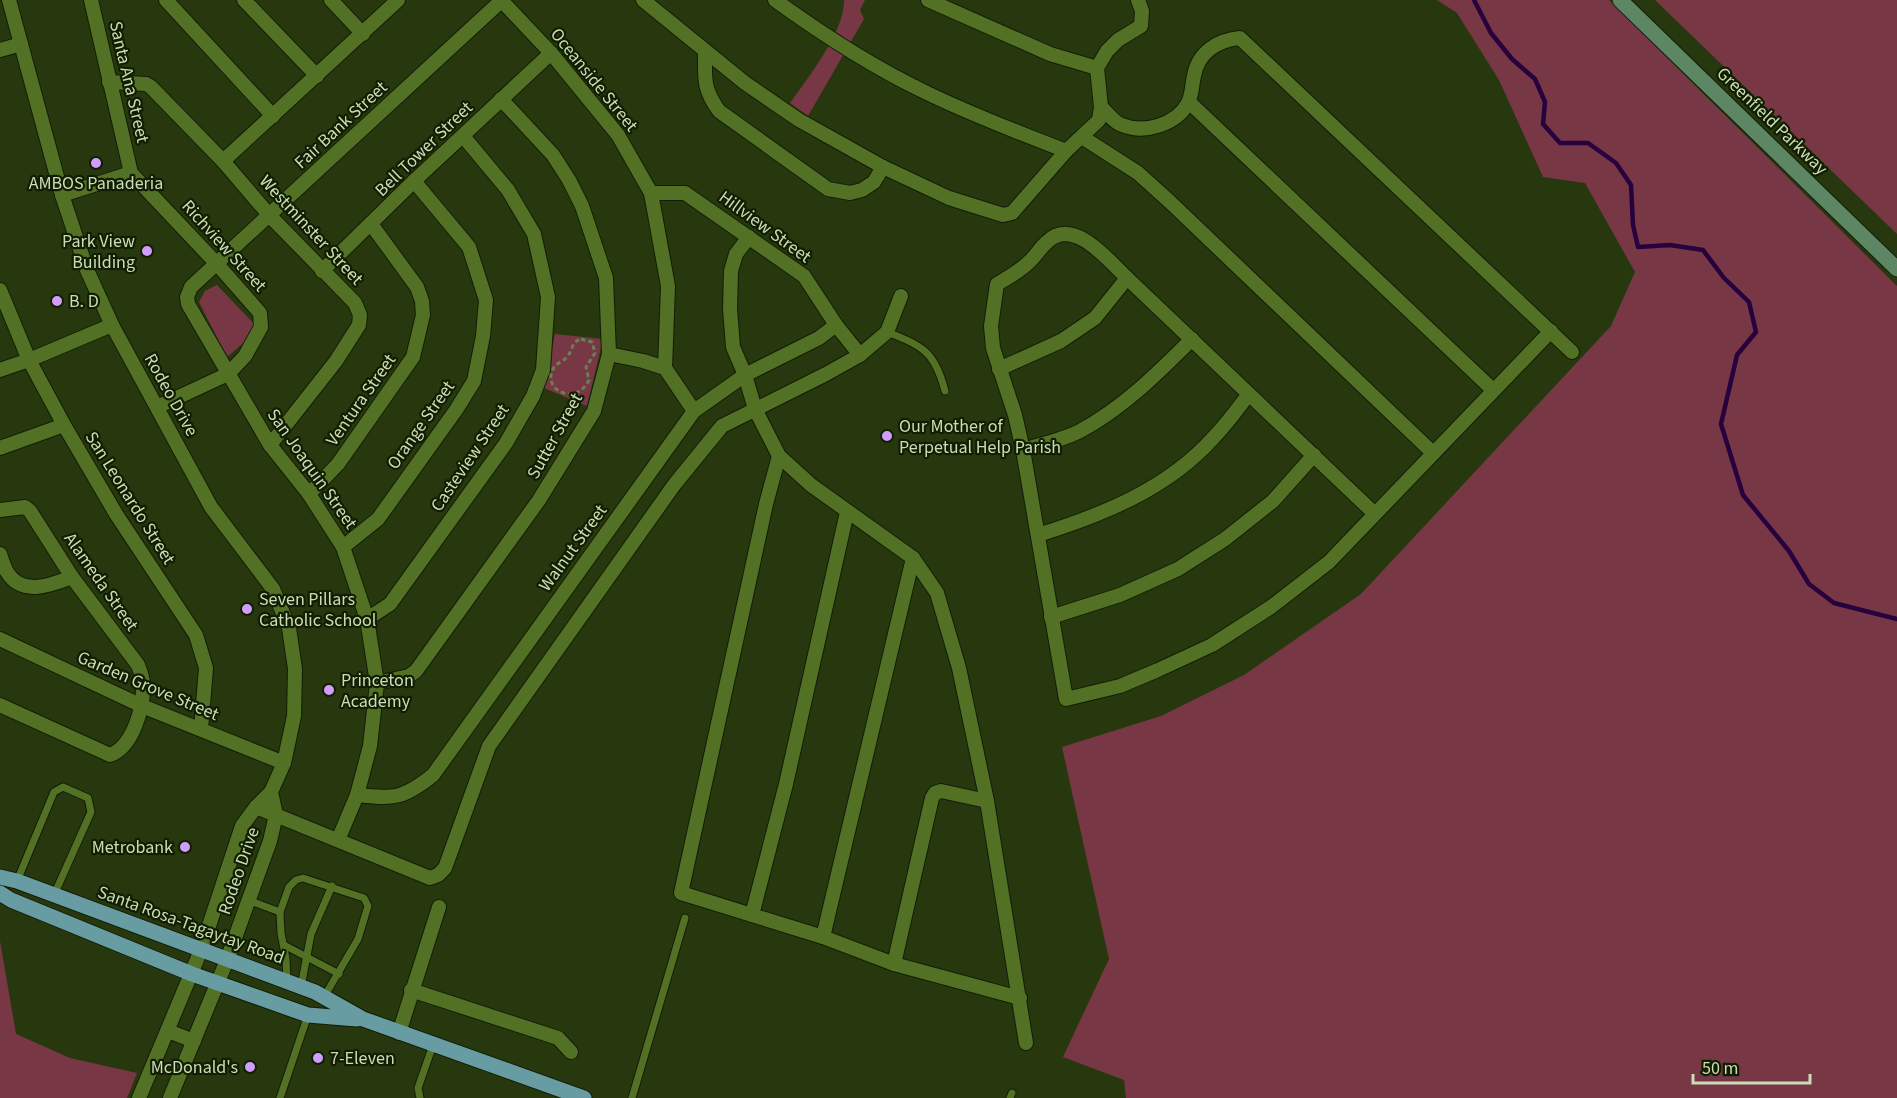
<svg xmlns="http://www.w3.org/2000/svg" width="1897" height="1098" viewBox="0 0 1897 1098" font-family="'Source Sans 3',sans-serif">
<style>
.green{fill:#783745}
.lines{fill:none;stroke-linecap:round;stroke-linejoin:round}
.stream{stroke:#27003e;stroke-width:4.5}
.lane-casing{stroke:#131d06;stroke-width:9}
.street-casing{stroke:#131d06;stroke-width:16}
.secondary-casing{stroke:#131d06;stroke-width:17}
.primary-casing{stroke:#131d06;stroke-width:17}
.path{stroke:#6c7e56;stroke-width:3;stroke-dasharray:4.5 3;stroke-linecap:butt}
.lane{stroke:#527124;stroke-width:7}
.street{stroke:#527124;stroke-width:14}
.secondary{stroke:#5c8664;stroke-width:15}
.primary{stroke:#679ca3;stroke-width:15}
.poi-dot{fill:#d19dfd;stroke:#121e01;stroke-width:2}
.labels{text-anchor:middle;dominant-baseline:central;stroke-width:4.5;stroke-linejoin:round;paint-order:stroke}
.street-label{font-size:18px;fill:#caddb6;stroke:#121e01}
.poi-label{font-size:18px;fill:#caddb6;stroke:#121e01;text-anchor:start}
</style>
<rect width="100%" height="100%" fill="#27380f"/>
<g class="green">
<path d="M844,0H865L860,10L864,19L808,116L790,103C808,78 845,31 844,0Z"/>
<polygon points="1437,0 1609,0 1897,286 1897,1098 1126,1098 1124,1080 1063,1057 1109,959 1062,747 1161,716 1244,675 1361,594 1611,326 1635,272 1585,183 1543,177 1499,80 1457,13"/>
<polygon points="1655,0 1897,0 1897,234"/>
<polygon points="217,285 255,325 248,339 227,357 199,302 205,291"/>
<polygon points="555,334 603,339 587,406 544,388"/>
<polygon points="0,941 16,1034 70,1058 137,1073 127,1098 0,1098"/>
</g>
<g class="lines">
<polyline class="stream" points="1474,0 1491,33 1512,59 1535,79 1545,102 1543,124 1560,143 1588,143 1616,163 1631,185 1633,225 1638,247 1670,245 1703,250 1724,278 1749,302 1756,332 1737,355 1721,424 1743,495 1789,551 1809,584 1834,603 1897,619"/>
<g class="lane-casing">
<g id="lane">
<path d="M887,332C923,346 935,352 945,391"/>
<polyline points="17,881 54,792 63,787 88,798 91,812 54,895"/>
<polyline points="248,900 280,912"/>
<polyline points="284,945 339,974"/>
<polyline points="287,981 286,959 281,933 280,912 289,887 296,880 303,878 364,898 368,906 358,939 324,997"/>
<polyline points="301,987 311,934 332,886"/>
<polyline points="280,1098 308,1015"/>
<polyline points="420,1098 418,1088 433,1045"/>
<polyline points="632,1098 685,918"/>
<polyline points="1010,1098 1012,1093"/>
</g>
</g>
<g class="street-casing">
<g id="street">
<polyline points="9,0 62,195 87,270 112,325 211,507 273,589 289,628 295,669 294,716 284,763 271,792 256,807 242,826 201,950 139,1098"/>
<polyline points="91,0 131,173 217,264 260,313 261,327 245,356 228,374 157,407"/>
<polyline points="166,0 273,116"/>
<polyline points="244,0 317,76"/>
<polyline points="331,0 363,34"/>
<polyline points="501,0 551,53 618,135 651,193 668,286 665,368"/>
<polyline points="643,0 745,83 799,120 883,167 949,198 1003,215 1012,213 1066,151 1099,120 1101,107 1097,68 1107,51 1118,40 1141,26 1142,11 1138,0"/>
<path d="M775,0C822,34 871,66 923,91C969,114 1018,132 1066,151"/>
<polyline points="928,0 1050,54 1097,68"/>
<polyline points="0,50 21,44"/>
<path d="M705,53C705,79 703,89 719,111L828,189L850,193L862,190L874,182L883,167"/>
<polyline points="109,82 146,84 151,87 223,161 270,216 355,303 360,315 359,325 336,361 270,445"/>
<polyline points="1189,102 1493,390"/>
<path d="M1101,107C1107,112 1114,123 1122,125C1144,134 1176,125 1188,103C1192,96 1192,84 1194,76C1198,52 1218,40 1240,38L1572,352"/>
<polyline points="1082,137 1138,173 1169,201 1433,453"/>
<polyline points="223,161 398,0"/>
<polyline points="651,193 685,193 804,276 836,325 860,355"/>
<polyline points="62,195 131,173"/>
<polyline points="749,237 736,254 731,271 730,309 733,347 745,375 755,409 779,456 811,485 913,558 937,593 959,668 987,801 1026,1043"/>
<polyline points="322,271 414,181 551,53"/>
<polyline points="0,290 29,360 64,425 116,514 196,635 206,668 201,729"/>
<polyline points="609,354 643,361 665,368 694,411"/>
<polyline points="999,369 1061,341 1095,318 1127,278"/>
<polyline points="0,370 29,360 112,325"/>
<polyline points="0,448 64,425"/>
<path d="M1023,450C1041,444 1063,440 1080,431C1123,408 1158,373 1192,339"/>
<polyline points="779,456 766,504 681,893 823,937 894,964 1020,998"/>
<polyline points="309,494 338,464 413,357 423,315 422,301 417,287 371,224"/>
<path d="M0,510L25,507L30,511L72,577L138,665C140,671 143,677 143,684C144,707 133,747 110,755L0,705"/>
<path d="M1375,514L1127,278C1108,260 1073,216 1047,242C1041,247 1037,254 1031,260C1022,270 1009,277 997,284L991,326L993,348L1015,415L1023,450L1066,699L1120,686L1158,670L1212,645L1271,607L1329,562L1551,331"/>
<path d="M1038,535C1102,515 1168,489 1214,437C1227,424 1238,408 1249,394"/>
<polyline points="343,547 378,519 456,410 474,381 483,336 486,300 469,247 414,181"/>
<path d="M0,554C2,560 4,567 7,572C22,597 51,585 72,577"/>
<polyline points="1051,617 1120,595 1178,569 1225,539 1273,501 1314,455"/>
<polyline points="367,619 390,604 506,443 533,396 543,370 548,297 534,234 508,190 463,136"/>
<polyline points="0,639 142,706 284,763"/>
<polyline points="377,683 409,676 416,671 539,500 594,411 609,354 606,278 582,206 569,180 553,155 501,99"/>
<path d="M357,795C394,799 403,799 433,775L694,411L745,375L819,338L836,325"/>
<polyline points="256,807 430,878 438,875 445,868 489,746 674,485 722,426 826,374 860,355 887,332 901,296"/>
<polyline points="338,840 357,795 370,746 377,683 367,619 343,547 309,494 270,445 188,304 187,297 191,287 501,1"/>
<polyline points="752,915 786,784 847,512"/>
<polyline points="823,937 913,558"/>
<polyline points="894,964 932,798 935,793 941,791 987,801"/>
<polyline points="411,990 558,1038 571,1052"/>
<polyline points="168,1031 194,1041"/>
<polyline points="399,1033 439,907"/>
<polyline points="170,1098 227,960 270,841 276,815 271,792"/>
</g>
</g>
<g class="secondary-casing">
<polyline id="secondary" points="1620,0 1897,269"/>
</g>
<g class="primary-casing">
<g id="primary">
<polyline points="0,877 17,881 315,992 363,1019 584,1098"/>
<polyline points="0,893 11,900 192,974 308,1015 357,1019"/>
</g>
</g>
<path class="path" d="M581,339L592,342L595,353L586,367L589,380C576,407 542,390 553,369C556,363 563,362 567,357C573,350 571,342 581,339Z"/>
<use href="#lane" class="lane"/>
<use href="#street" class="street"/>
<use href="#secondary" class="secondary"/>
<use href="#primary" class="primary"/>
</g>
<g class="poi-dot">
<circle cx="96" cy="163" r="6"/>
<circle cx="147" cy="251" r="6"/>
<circle cx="57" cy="301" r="6"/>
<circle cx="887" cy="436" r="6"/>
<circle cx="247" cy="609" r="6"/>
<circle cx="329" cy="690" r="6"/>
<circle cx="185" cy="847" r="6"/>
<circle cx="318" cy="1058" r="6"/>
<circle cx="250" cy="1067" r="6"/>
</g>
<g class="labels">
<g class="street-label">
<text transform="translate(594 80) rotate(51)">Oceanside Street</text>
<text transform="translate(129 82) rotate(77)">Santa Ana Street</text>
<text transform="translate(1772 121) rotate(44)">Greenfield Parkway</text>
<text transform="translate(341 125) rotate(-43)">Fair Bank Street</text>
<text transform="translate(424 149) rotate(-44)">Bell Tower Street</text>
<text transform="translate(765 227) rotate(36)">Hillview Street</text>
<text transform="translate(311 230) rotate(47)">Westminster Street</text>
<text transform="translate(224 246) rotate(48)">Richview Street</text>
<text transform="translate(171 395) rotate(61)">Rodeo Drive</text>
<text transform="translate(361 400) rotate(-55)">Ventura Street</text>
<text transform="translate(421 425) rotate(-55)">Orange Street</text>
<text transform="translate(555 436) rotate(-61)">Sutter Street</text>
<text transform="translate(470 458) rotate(-56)">Casteview Street</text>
<text transform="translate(312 469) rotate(55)">San Joaquin Street</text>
<text transform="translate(130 498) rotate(58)">San Leonardo Street</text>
<text transform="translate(573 548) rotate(-54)">Walnut Street</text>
<text transform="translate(101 582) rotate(55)">Alameda Street</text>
<text transform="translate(148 686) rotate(23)">Garden Grove Street</text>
<text transform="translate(239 871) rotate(-71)">Rodeo Drive</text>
<text transform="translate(191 925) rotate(20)">Santa Rosa-Tagaytay Road</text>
</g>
<g class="poi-label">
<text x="96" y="183" text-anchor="middle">AMBOS Panaderia</text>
<text x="135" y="241" text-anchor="end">Park View<tspan x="135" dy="21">Building</tspan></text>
<text x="69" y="301">B. D</text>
<text x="899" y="426">Our Mother of<tspan x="899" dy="21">Perpetual Help Parish</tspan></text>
<text x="259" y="599">Seven Pillars<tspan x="259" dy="21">Catholic School</tspan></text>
<text x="341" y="680">Princeton<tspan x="341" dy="21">Academy</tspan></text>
<text x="173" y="847" text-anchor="end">Metrobank</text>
<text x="330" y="1058">7-Eleven</text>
<text x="238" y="1067" text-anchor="end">McDonald's</text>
</g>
</g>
<path d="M1693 1074v9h117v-9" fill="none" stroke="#caddb6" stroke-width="3"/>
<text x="1702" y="1074" font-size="18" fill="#caddb6" stroke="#121e01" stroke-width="4.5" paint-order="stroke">50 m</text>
</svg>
